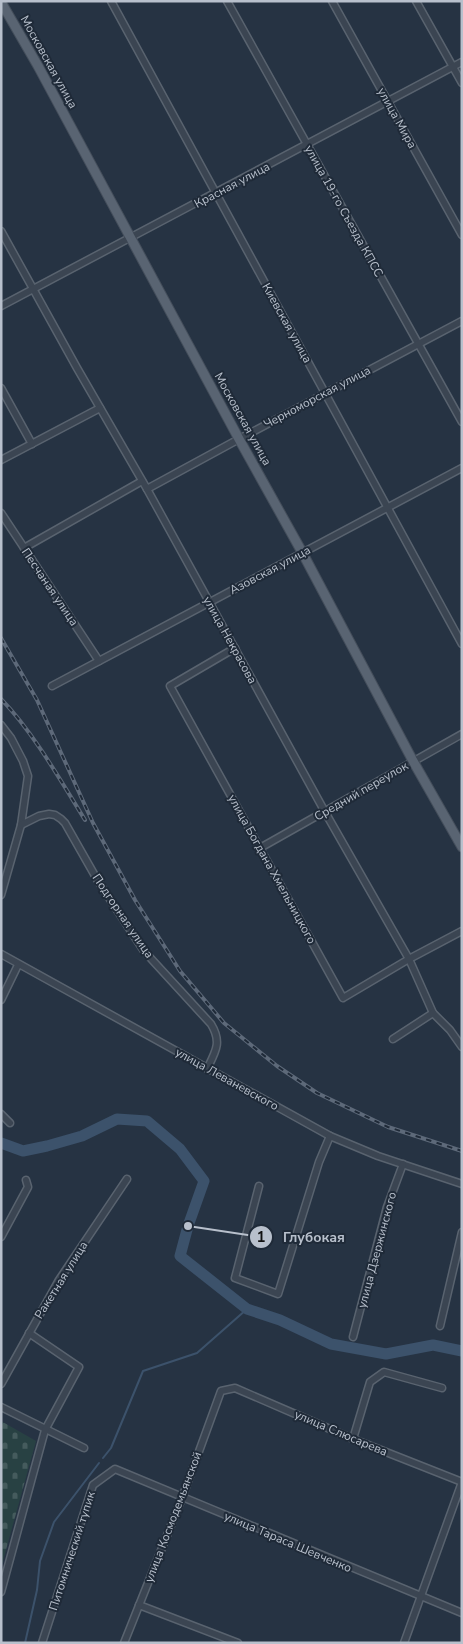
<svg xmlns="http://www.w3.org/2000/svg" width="463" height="1644" viewBox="0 0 463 1644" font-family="'Nunito Sans',sans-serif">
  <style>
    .cemetery { fill: url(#cemetery-stones) }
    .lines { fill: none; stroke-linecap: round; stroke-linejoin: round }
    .stream { stroke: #3c526b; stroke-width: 2 }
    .river { stroke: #3c526b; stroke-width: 11 }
    .minor-casing { stroke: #59636f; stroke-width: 9 }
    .major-casing { stroke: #444e5b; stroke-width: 11 }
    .minor { stroke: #3b4552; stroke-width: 6 }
    .major { stroke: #596472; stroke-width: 9 }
    .rail-casing { stroke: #5d6979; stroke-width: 4 }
    .rail { stroke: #1f2a38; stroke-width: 2; stroke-dasharray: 5.5; stroke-linecap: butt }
    .labels { text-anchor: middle; stroke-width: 4; stroke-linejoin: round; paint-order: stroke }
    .street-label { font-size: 12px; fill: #b8c0cc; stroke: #1f2a38 }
    .leader { fill: none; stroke: #b8c0cc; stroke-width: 2 }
    .callout-dot { fill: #b8c0cc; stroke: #1f2a38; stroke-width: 2 }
    .mark-label { font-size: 15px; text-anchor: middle; font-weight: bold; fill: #111 }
    .callout-label { font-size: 14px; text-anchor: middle; font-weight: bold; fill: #b8c0cc; stroke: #1f2a38; stroke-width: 4; stroke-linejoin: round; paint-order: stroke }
  </style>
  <defs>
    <pattern id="cemetery-stones" width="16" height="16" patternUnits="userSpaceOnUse" patternTransform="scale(1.25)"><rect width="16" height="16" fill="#284143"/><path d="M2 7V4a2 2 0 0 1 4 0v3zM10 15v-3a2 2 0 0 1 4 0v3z" fill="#455b5d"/></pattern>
  </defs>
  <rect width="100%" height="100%" fill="#263343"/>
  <polygon class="cemetery" points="1,1421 36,1441 1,1568"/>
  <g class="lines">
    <g class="stream">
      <polyline points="103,1458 111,1448 143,1371 197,1353 247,1309"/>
      <polyline points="25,1643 37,1590 40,1561 54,1522 99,1463"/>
    </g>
    <polyline class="river" points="1,1143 23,1151 47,1146 82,1136 117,1119 147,1121 180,1149 204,1181 188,1226 180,1256 247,1309 280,1320 331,1344 386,1354 433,1345 462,1351"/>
    <g class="minor-casing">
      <g id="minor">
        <polyline points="111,1 462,644"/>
        <polyline points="227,1 462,422"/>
        <polyline points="332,1 462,235"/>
        <polyline points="416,1 462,83"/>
        <polyline points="1,231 77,368 147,489 325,812 409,959 433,1013 450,1030 462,1047"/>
        <polyline points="1,306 462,62"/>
        <polyline points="1,388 32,444"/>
        <polyline points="1,460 100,408"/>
        <polyline points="147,489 239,439 462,321"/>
        <polyline points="1,513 99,661"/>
        <polyline points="24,548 142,481"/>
        <polyline points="235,648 170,686 343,998 409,959 462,931"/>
        <polyline points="52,686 462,468"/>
        <polyline points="1,725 11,738 23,761 28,776 21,825 1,895"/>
        <path d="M 21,825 L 39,816 L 49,814 L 55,815 L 61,819 L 65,823 L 98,881 L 144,951 L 211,1024 C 222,1042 216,1051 207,1069"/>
        <polyline points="260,848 462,734"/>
        <polyline points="1,954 330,1136 378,1156 462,1184"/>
        <polyline points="1,1000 18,965"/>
        <polyline points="393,1039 433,1013"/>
        <polyline points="1,1114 10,1123"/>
        <polyline points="259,1186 235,1278 278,1294 319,1162 330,1136"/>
        <polyline points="1,1237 28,1187 26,1180"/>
        <polyline points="440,1326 462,1232"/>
        <polyline points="353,1337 387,1207 403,1164"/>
        <polyline points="1,1384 59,1280 127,1179"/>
        <polyline points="1,1407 84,1448"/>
        <polyline points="353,1439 370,1382 384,1372 442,1388"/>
        <polyline points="1,1592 45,1430 79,1367 29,1333"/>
        <polyline points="139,1605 238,1643"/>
        <polyline points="42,1643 93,1485 115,1469 462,1613"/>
        <polyline points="124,1643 182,1498 221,1391 235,1388 353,1439 462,1482"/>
        <polyline points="404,1643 462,1482"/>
      </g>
    </g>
    <g class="major-casing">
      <polyline id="major" points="1,2 38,66 239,439 302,552 413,761 462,847"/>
    </g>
    <use href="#minor" class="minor"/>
    <use href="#major" class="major"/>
    <g class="rail-casing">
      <g id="rail">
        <polyline points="1,638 37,700 93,823 135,900 180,971 224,1023 277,1066 317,1093 388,1127 462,1151"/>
        <path d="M 1,699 C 33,732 61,781 85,820"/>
      </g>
    </g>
    <use href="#rail" class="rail"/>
  </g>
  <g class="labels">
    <g class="street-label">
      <text transform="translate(49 62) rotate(61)" y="4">Московская улица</text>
      <text transform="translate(397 118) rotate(61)" y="4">улица Мира</text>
      <text transform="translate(232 185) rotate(-28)" y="4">Красная улица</text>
      <text transform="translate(344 211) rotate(61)" y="4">улица 19-го Съезда КПСС</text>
      <text transform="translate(287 323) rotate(61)" y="4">Киевская улица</text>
      <text transform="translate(317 397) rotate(-28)" y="4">Черноморская улица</text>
      <text transform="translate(243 419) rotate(61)" y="4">Московская улица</text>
      <text transform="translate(270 570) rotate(-28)" y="4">Азовская улица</text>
      <text transform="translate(50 587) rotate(56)" y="4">Песчаная улица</text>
      <text transform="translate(230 640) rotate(61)" y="4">улица Некрасова</text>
      <text transform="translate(361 791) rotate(-30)" y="4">Средний переулок</text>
      <text transform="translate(272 869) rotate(61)" y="4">улица Богдана Хмельницкого</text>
      <text transform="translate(123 916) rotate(56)" y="4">Подгорная улица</text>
      <text transform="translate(227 1079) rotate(29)" y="4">улица Леваневского</text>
      <text transform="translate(377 1250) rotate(-75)" y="4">улица Дзержинского</text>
      <text transform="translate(61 1280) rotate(-58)" y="4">Ракетная улица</text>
      <text transform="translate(341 1433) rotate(23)" y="4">улица Слюсарева</text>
      <text transform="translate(173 1517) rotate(-69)" y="4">улица Космодемьянской</text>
      <text transform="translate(288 1542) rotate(23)" y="4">улица Тараса Шевченко</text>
      <text transform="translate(72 1551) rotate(-72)" y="4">Питомнический тупик</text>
    </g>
  </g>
  <path class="leader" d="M188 1226L261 1237"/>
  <g class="callout-dot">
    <circle cx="188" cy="1226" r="5"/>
    <circle cx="261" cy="1237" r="12"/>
  </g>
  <g class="mark-label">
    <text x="261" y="1242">1</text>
  </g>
  <g class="callout-label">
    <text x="314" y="1242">Глубокая</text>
  </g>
  <rect width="463" height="1644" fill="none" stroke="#b8c0cc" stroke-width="5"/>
</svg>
